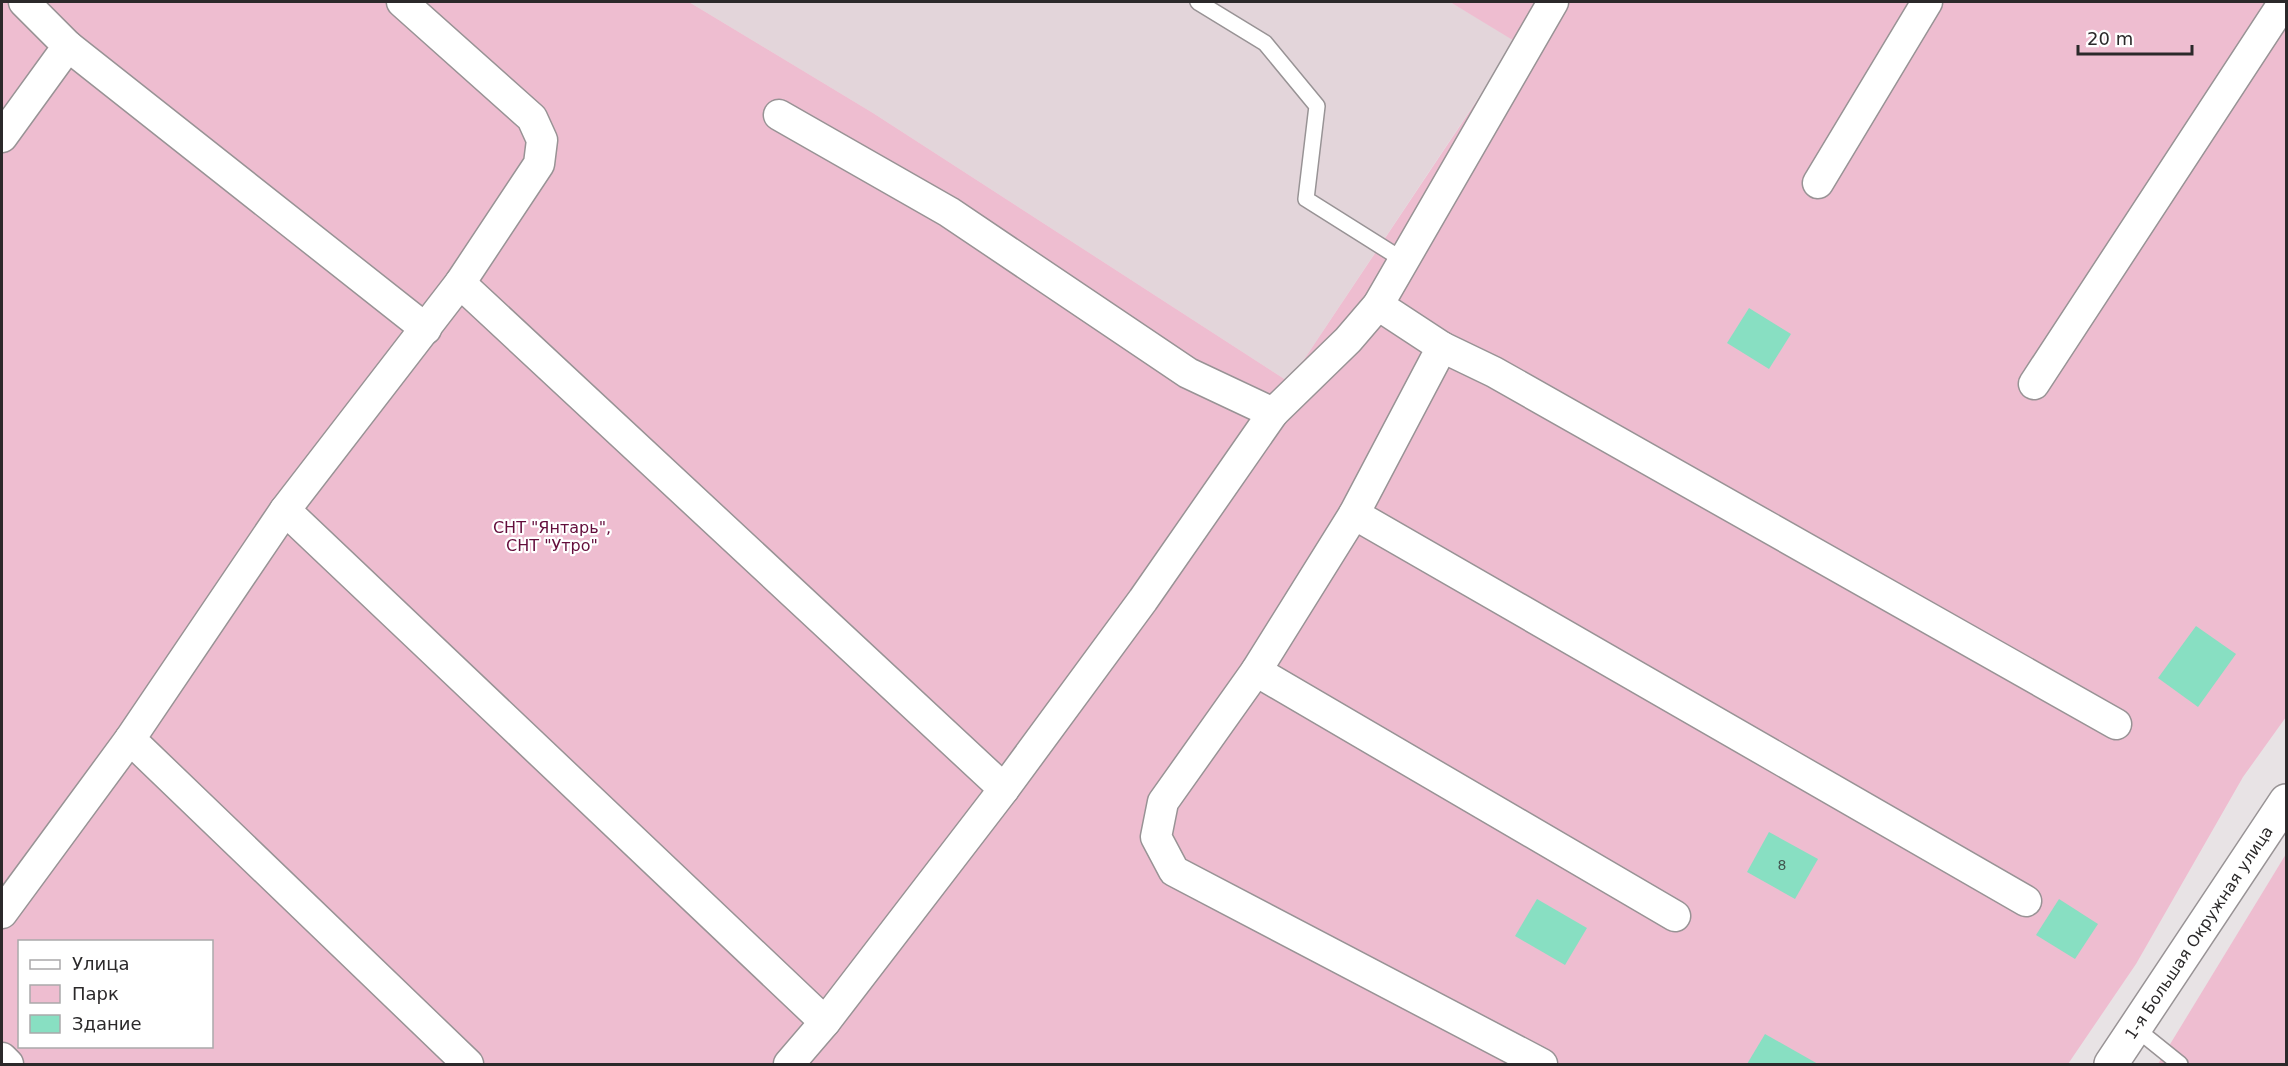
<svg xmlns="http://www.w3.org/2000/svg" width="2288" height="1066" viewBox="0 0 2288 1066" font-family="'DejaVu Sans',sans-serif">
  <style>
    .built { fill: #e3d5da }
    .green { fill: #eebdd0; fill-rule: evenodd }
    .building { fill: #88dfc2 }
    .lines { fill: none; stroke-linecap: round; stroke-linejoin: round }
    .lane-casing { stroke: #989395; stroke-width: 18 }
    .street-casing { stroke: #989395; stroke-width: 33 }
    .secondary-casing { stroke: #989395; stroke-width: 36 }
    .lane { stroke: #fff; stroke-width: 15 }
    .street { stroke: #fff; stroke-width: 30 }
    .secondary { stroke: #fff; stroke-width: 33 }
    .labels { text-anchor: middle; stroke-width: 4.5; stroke-linejoin: round; paint-order: stroke }
    .number-label { font-size: 14px; fill: #425650 }
    .park-label { font-size: 16px; fill: #640e3c; stroke: #fff }
    .street-label { font-size: 16px; fill: #2b292a; stroke: #fff }
  </style>
  <rect width="100%" height="100%" fill="#e8e3e5"/>
  <polygon class="built" points="689,2 1450,2 1516,41 1289,382 873,113"/>
  <g class="green">
    <path d="M 2,2 L 689,2 L 873,113 L 1289,382 L 1516,42 L 1450,2 L 2286,2 L 2286,717 L 2243,777 L 2136,964 L 2068,1064 L 2,1064 ZM 20,942 L 212,942 L 212,1046 L 20,1046 Z"/>
    <polygon points="2286,854 2286,1064 2158,1064"/>
  </g>
  <g class="building">
    <polygon points="1749,308 1791,334 1769,369 1727,343"/>
    <polygon points="2196,626 2236,654 2198,707 2158,678"/>
    <polygon points="1769,832 1818,859 1795,899 1747,872"/>
    <polygon points="1537,899 1587,928 1565,965 1515,936"/>
    <polygon points="2059,899 2098,924 2075,959 2036,935"/>
    <polygon points="1765,1034 1818,1064 1747,1064"/>
  </g>
  <g class="lines">
    <g class="lane-casing">
      <g id="lane">
        <polyline points="1198,2 1265,43 1317,106 1306,199 1403,260"/>
        <polyline points="2134,1027 2180,1064"/>
      </g>
    </g>
    <g class="street-casing">
      <g id="street">
        <polyline points="402,2 532,118 542,140 539,164 460,283 285,510 130,739 468,1064"/>
        <polyline points="68,46 426,329"/>
        <polyline points="779,115 949,212 1188,373 1273,413"/>
        <polyline points="2,137 68,46 24,2"/>
        <polyline points="1818,183 1927,2"/>
        <polyline points="460,283 1004,789"/>
        <polyline points="1378,305 1442,347 1354,514 1256,671 1163,802 1156,837 1174,871 1542,1064"/>
        <polyline points="1442,347 1494,372 2116,724"/>
        <polyline points="2034,384 2284,2"/>
        <polyline points="285,510 825,1022"/>
        <polyline points="1354,514 2026,901"/>
        <polyline points="1256,671 1675,916"/>
        <polyline points="2,913 130,739"/>
        <polyline points="2,1058 8,1064"/>
        <polyline points="789,1064 825,1022 1004,789 1143,600 1273,413 1348,340 1378,305 1553,2"/>
      </g>
    </g>
    <g class="secondary-casing">
      <g id="secondary">
        <path id="s1" d="M 2111,1064 L 2286,801"/>
      </g>
    </g>
    <use href="#lane" class="lane"/>
    <use href="#street" class="street"/>
    <use href="#secondary" class="secondary"/>
  </g>
  <g class="labels">
    <g class="number-label">
      <text x="1782" y="870">8</text>
    </g>
    <g class="park-label">
      <text x="552" y="533">СНТ "Янтарь",<tspan x="552" dy="18">СНТ "Утро"</tspan></text>
    </g>
    <g class="street-label">
      <text dy="6" stroke="none"><textPath href="#s1" startOffset="158">1-я Большая Окружная улица</textPath></text>
    </g>
  </g>
  <rect width="2288" height="1066" fill="none" stroke="#2b292a" stroke-width="6"/>
  <rect x="18" y="940" width="195" height="108" fill="#ffffff" stroke="#aaa9aa" stroke-width="1.5"/>
  <rect x="30" y="960" width="30" height="9" fill="#ffffff" stroke="#aaa9aa" stroke-width="1.5"/>
  <text x="72" y="970" font-size="18" fill="#2b292a">Улица</text>
  <rect x="30" y="985" width="30" height="18" fill="#eebdd0" stroke="#aaa9aa" stroke-width="1.5"/>
  <text x="72" y="1000" font-size="18" fill="#2b292a">Парк</text>
  <rect x="30" y="1015" width="30" height="18" fill="#88dfc2" stroke="#aaa9aa" stroke-width="1.5"/>
  <text x="72" y="1030" font-size="18" fill="#2b292a">Здание</text>
  <path d="M2078 45v9h114v-9" fill="none" stroke="#2b292a" stroke-width="3"/>
  <text x="2087" y="45" font-size="18" fill="#2b292a" stroke="#ffffff" stroke-width="4.5" paint-order="stroke">20 m</text>
</svg>
